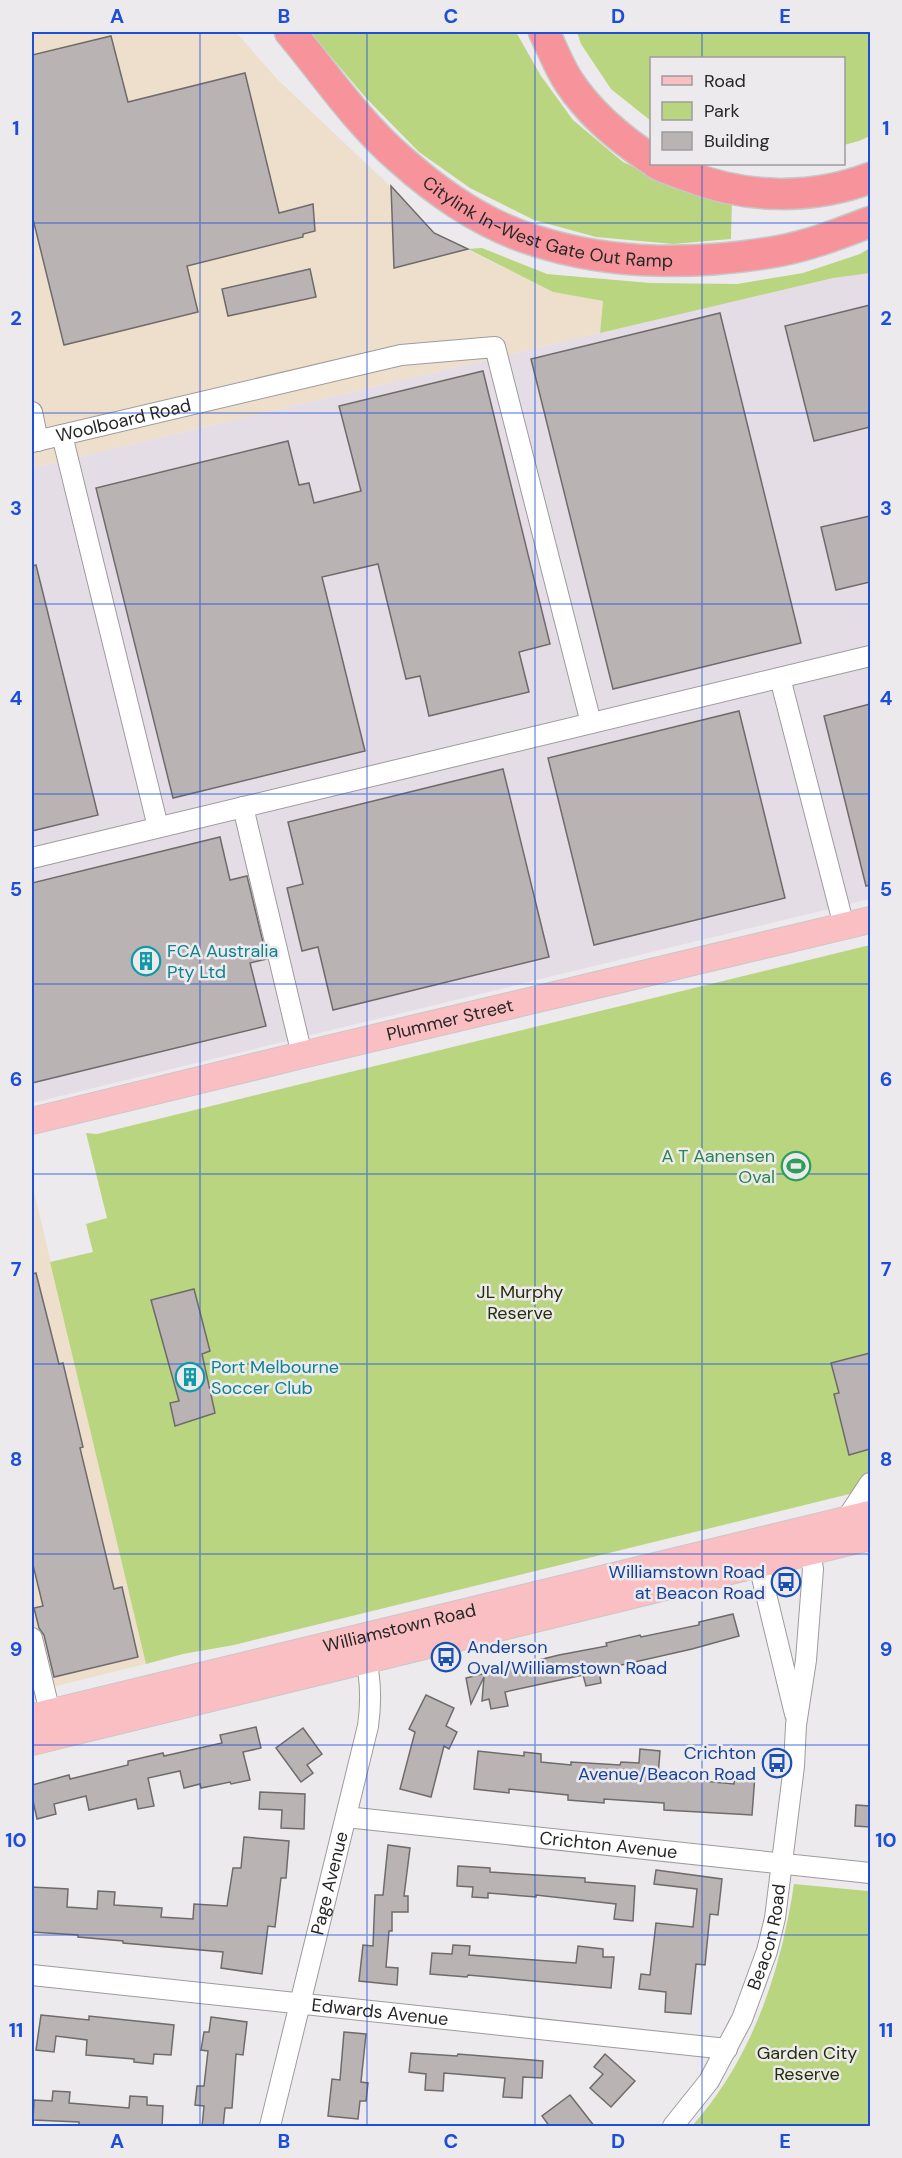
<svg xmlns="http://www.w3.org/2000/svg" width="902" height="2158" viewBox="0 0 902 2158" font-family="'DM Sans',sans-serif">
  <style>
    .commercial { fill: #eedfcc }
    .built { fill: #e5dde6 }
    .green { fill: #bad580 }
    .building { fill: #b9b4b3; stroke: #6f6b6a; stroke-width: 1.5 }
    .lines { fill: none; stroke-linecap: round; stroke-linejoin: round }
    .minor-casing { stroke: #9e9b9e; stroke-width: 22 }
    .major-casing { stroke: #c7c7c7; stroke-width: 28 }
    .highway-casing { stroke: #c7c7c7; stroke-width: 33 }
    .minor { stroke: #fff; stroke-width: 20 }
    .major { stroke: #fabfc3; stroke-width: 26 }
    .highway { stroke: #f7949b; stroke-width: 30 }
    .grid { fill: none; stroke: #1d4ed8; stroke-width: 1.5; stroke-opacity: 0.55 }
    .labels { text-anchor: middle; stroke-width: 5; stroke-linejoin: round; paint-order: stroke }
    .street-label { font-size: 18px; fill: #282728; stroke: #edeaee }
    .culture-label { font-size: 18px; fill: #0d838f; stroke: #edeaee; text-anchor: start }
    .leisure-label { font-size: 18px; fill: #27864d; stroke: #edeaee; text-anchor: end }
    .park-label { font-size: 18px; fill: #242f08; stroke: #edeaee }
    .transit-label { font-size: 18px; fill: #164399; stroke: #edeaee; text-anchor: end }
    .neatline { fill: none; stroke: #1d4ed8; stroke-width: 2 }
    .grid-label { font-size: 20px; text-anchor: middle; font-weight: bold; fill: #1d4ed8 }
  </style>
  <rect width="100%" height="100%" fill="#edeaee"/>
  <g class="commercial">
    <polygon points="32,32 236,32 277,79 390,186 434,233 553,292 603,301 600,333 32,468"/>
    <polygon points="32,1183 146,1664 32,1692"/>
  </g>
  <polygon class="built" points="870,265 870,899 32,1103 32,468 600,333"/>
  <g class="green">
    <polygon points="310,32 516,32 541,76 573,120 623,162 677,187 732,200 731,239 673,244 596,237 534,220 470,188 419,152 366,98"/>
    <polygon points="577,32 870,32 870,136 859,141 844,145 844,58 652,58 651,121 611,89 581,44"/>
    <polygon points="482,248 547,274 650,283 737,284 803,273 860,254 870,248 870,273 833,278 600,333 603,301 553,292 468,249"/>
    <polygon points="870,945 870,1489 234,1645 183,1654 146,1664 50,1262 93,1252 86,1224 107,1218 86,1133 97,1134"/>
    <path d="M 794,1884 L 868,1891 L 870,1894 L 870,2126 L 692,2126 C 752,2059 781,1971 794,1884 Z"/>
  </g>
  <g class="building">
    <polygon points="111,36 128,102 245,73 279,213 313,204 315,231 303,234 303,237 187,266 198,312 64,345 32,215 32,55"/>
    <polygon points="391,186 434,233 468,249 394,268"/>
    <polygon points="310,269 316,297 228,316 222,289"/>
    <polygon points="870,305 870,427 814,441 785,326"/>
    <polygon points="720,313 801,643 613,689 531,359"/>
    <polygon points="483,371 550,644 519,652 529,692 429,716 420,676 406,679 378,564 322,577 365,751 173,798 96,488 288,441 299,485 309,483 314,503 361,491 339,406"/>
    <polygon points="870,516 870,582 836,590 821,527"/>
    <polygon points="36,565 98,815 32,831 32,566"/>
    <polygon points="870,704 870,885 866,886 824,716"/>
    <polygon points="739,711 785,898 594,945 548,758"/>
    <polygon points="503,769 549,957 333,1010 318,947 302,951 287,888 303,884 288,822"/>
    <polygon points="220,837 230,880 247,876 267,959 250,963 266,1026 32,1083 32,883"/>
    <polygon points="36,1273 59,1364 63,1363 83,1447 80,1448 114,1589 122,1587 138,1657 54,1677 44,1635 39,1628 34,1608 43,1606 32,1561 32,1274"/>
    <polygon points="194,1289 210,1351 202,1354 215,1413 175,1426 170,1403 179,1401 151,1300"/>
    <polygon points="870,1353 870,1449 849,1455 834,1394 839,1393 831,1363"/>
    <polygon points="733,1614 739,1636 692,1649 599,1670 601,1683 586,1686 583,1675 505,1692 508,1706 491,1709 489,1699 482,1701 484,1677 471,1704 466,1678 559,1655 607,1646 606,1643 640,1635 641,1637 699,1625 699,1622"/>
    <polygon points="426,1695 454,1708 446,1726 457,1732 449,1749 444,1746 431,1797 400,1789 415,1732 409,1729"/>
    <polygon points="256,1727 261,1748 243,1752 250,1780 231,1784 230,1782 201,1788 200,1784 184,1788 180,1771 148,1778 154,1806 138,1809 136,1799 89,1810 86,1796 54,1804 56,1814 37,1819 32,1796 32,1785 69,1775 70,1779 128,1765 128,1761 163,1753 164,1756 222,1743 220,1735"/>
    <polygon points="303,1728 322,1754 307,1765 313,1773 301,1782 276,1748"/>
    <polygon points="640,1749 660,1751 658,1777 734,1784 735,1773 755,1775 752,1815 664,1810 664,1803 604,1799 604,1803 568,1800 568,1795 509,1789 509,1793 474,1789 478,1751 524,1756 524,1752 541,1754 541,1762 571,1765 571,1762 620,1765 621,1762 639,1763"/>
    <polygon points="260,1792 305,1794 304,1829 281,1828 282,1810 259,1809"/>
    <polygon points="856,1805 870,1806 870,1827 855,1826"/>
    <polygon points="244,1837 289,1841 286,1878 281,1878 275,1927 268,1926 262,1974 221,1968 223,1952 123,1943 123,1941 78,1937 78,1935 32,1932 32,1887 68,1889 67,1907 97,1909 98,1891 115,1892 114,1905 162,1908 161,1917 193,1919 194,1904 227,1906 233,1868 241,1868"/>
    <polygon points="388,1845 410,1848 404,1896 408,1896 408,1912 392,1912 392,1931 389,1931 386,1967 398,1968 397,1985 359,1981 363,1945 373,1946 375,1895 383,1895"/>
    <polygon points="458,1866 490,1868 490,1872 585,1878 585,1882 635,1886 633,1921 614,1919 616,1904 536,1895 536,1897 488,1893 488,1898 472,1897 473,1887 457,1886"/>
    <polygon points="656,1870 722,1879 718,1915 710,1914 705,1965 696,1964 691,2014 665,2012 666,1992 639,1989 641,1974 650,1975 656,1923 693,1927 697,1889 654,1884"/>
    <polygon points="453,1945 470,1946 469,1955 576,1963 578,1946 603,1949 603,1957 614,1957 611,1988 468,1975 467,1977 430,1974 432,1953 452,1954"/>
    <polygon points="41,2015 89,2020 89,2016 174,2025 171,2055 154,2054 153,2064 134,2062 134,2059 86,2055 87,2040 56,2036 54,2052 36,2050"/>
    <polygon points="211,2017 247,2022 243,2055 236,2054 232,2108 225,2108 223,2127 202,2127 204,2106 195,2105 197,2086 204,2086 208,2051 201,2050 204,2032 209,2032"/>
    <polygon points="344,2032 366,2034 361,2082 368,2083 366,2101 360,2101 358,2119 328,2116 332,2079 340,2080"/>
    <polygon points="411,2053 457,2056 458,2054 543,2061 542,2078 523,2077 522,2098 503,2097 505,2078 444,2073 443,2091 425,2090 426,2074 409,2072"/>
    <polygon points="605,2054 635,2081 611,2107 590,2088 603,2074 594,2067"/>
    <polygon points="53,2091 70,2092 69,2103 129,2108 130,2096 147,2097 147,2105 163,2106 162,2127 79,2127 79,2122 33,2120 34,2100 52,2101"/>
    <polygon points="570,2095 581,2109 595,2127 550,2127 542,2116"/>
  </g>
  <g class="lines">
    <g class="minor-casing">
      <g id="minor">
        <polyline points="32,412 38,441"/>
        <polyline points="62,435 158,827"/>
        <path id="s1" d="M 32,442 L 401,355 L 495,347 L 591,723"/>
        <polyline points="780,678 844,926"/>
        <polyline points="243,807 302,1055"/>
        <polyline points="32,858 870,656"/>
        <polyline points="845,1521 870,1483"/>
        <polyline points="759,1565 795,1714"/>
        <polyline points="32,1638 53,1725"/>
        <path id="s2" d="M 346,1817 L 870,1873"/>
        <path id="s3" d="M 32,1975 L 727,2049"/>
        <path id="s4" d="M 270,2126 L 368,1726 C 372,1698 371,1674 363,1647"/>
        <path id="s5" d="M 673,2126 L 709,2081 L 742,2019 L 767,1951 L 775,1918 L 794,1766 L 796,1725 L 806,1660 L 813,1569 L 810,1552"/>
      </g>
    </g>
    <g class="major-casing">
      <g id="major">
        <path id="s6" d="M 32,1121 L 302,1055 L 870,920"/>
        <path id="s7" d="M 32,1717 L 870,1514"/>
        <polyline points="32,1742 870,1537"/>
      </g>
    </g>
    <g class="highway-casing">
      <g id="highway">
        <path id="s8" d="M 290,32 C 326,75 357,122 400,159 C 438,193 486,226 536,241 C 613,266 700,265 779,251 C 811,245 841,233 870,222"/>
        <path d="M 544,32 C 552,48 559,67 569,82 C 590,114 620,139 652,160"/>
        <path d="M 657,164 C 666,169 678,172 688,176 C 746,199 812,200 870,178"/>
      </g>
    </g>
    <use href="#minor" class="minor"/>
    <use href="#major" class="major"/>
    <use href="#highway" class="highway"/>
  </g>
  <path class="grid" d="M 200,32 L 200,2126M 367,32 L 367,2126M 535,32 L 535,2126M 702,32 L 702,58M 702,164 L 702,2126M 32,223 L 870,223M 32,413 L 870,413M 32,604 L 870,604M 32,794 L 870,794M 32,984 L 870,984M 32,1174 L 870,1174M 32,1364 L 870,1364M 32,1554 L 870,1554M 32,1745 L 870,1745M 32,1935 L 870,1935"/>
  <defs>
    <g id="building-ring" transform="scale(1.5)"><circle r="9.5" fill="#edeaee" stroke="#0f9aa8" stroke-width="1.5"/><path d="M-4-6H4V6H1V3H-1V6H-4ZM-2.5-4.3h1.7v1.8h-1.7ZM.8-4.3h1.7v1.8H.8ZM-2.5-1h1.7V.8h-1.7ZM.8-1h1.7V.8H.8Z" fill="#0f9aa8"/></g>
    <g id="stadium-ring" transform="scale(1.5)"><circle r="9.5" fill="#edeaee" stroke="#2e9e5b" stroke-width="1.5"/><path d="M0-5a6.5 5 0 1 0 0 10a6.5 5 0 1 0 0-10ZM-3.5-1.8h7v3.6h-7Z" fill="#2e9e5b"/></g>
    <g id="bus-ring" transform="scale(1.5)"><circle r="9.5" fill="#edeaee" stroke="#1a4fb4" stroke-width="1.5"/><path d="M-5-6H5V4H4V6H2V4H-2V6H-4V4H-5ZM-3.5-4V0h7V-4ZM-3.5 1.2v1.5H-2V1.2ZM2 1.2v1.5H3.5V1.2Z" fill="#1a4fb4"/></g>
  </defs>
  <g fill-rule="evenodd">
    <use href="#building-ring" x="146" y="961"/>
    <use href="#stadium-ring" x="796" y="1166"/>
    <use href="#building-ring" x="190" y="1377"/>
    <use href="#bus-ring" x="786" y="1582"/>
    <use href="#bus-ring" x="446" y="1657"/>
    <use href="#bus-ring" x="777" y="1763"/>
  </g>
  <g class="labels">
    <g class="street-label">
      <text dy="6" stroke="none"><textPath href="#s8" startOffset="334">Citylink In-West Gate Out Ramp</textPath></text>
      <text dy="6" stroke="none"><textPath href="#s1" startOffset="94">Woolboard Road</textPath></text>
      <text dy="6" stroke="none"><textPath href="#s6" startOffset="430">Plummer Street</textPath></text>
      <text dy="6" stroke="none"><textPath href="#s7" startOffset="378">Williamstown Road</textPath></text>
      <text dy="6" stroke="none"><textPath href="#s2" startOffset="264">Crichton Avenue</textPath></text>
      <text dy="6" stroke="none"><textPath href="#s4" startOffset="250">Page Avenue</textPath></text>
      <text dy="6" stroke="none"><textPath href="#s5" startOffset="214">Beacon Road</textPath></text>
      <text dy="6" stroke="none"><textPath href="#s3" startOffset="350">Edwards Avenue</textPath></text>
    </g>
    <g class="culture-label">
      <text x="167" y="957">FCA Australia<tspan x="167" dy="21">Pty Ltd</tspan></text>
      <text x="211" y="1373">Port Melbourne<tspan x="211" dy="21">Soccer Club</tspan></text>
    </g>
    <g class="leisure-label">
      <text x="775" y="1162">A T Aanensen<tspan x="775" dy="21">Oval</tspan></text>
    </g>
    <g class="park-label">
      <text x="520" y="1298">JL Murphy<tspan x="520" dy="21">Reserve</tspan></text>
      <text x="807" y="2059">Garden City<tspan x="807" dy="21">Reserve</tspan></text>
    </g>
    <g class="transit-label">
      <text x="765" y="1578">Williamstown Road<tspan x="765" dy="21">at Beacon Road</tspan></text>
      <text x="467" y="1653" text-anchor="start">Anderson<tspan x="467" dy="21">Oval/Williamstown Road</tspan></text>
      <text x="756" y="1759">Crichton<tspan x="756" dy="21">Avenue/Beacon Road</tspan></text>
    </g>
  </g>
  <rect width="902" height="2158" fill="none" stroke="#edeaee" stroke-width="66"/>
  <rect x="650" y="57" width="195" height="108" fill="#edeaee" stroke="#9e9c9f" stroke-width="1.5"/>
  <rect x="662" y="76" width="30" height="9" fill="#fabfc3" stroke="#9e9c9f" stroke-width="1.5"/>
  <text x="704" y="87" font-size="18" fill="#282728">Road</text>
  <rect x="662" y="102" width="30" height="18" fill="#bad580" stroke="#9e9c9f" stroke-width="1.5"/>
  <text x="704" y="117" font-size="18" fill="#282728">Park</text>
  <rect x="662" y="132" width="30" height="18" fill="#b9b4b3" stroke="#9e9c9f" stroke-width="1.5"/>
  <text x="704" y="147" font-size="18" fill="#282728">Building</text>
  <rect x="33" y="33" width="836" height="2092" class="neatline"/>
  <g class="grid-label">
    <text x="117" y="23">A</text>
    <text x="284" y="23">B</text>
    <text x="451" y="23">C</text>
    <text x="618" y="23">D</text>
    <text x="785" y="23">E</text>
    <text x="16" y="135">1</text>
    <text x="886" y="135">1</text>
    <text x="16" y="325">2</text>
    <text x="886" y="325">2</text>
    <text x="16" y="515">3</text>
    <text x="886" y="515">3</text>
    <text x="16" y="705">4</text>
    <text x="886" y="705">4</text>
    <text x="16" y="896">5</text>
    <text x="886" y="896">5</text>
    <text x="16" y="1086">6</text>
    <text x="886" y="1086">6</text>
    <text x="16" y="1276">7</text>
    <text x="886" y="1276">7</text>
    <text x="16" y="1466">8</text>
    <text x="886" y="1466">8</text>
    <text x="16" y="1656">9</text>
    <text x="886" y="1656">9</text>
    <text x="16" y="1847">10</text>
    <text x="886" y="1847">10</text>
    <text x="16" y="2037">11</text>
    <text x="886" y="2037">11</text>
    <text x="117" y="2148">A</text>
    <text x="284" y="2148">B</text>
    <text x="451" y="2148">C</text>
    <text x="618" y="2148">D</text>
    <text x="785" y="2148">E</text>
  </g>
</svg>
